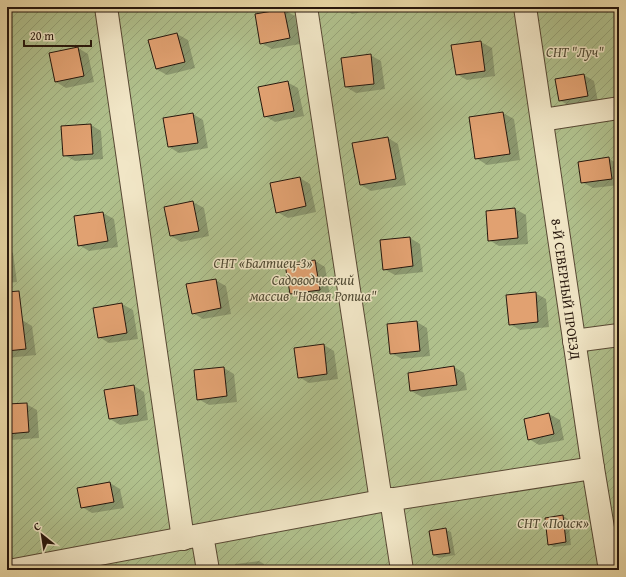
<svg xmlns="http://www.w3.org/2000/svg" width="626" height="577" viewBox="0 0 626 577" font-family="'Gentium Book Plus',serif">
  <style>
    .garden { fill: url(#garden-furrows); stroke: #6c6c4c }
    .shadow { fill: #0003 }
    .building { fill: #e1a171; stroke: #27170d }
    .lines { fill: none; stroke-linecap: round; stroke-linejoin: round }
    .minor-casing { stroke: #584834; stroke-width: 24 }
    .minor { stroke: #f1e6c6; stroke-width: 22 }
    .labels { text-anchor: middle; stroke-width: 3; stroke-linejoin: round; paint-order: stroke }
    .park-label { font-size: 14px; font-style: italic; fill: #504a33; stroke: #f1e6c6 }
    .street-label { font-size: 14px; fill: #27170d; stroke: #f1e6c6 }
  </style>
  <defs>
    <pattern id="garden-furrows" width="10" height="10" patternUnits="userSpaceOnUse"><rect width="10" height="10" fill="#b0c08c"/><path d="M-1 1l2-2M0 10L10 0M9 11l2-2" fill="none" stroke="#97a478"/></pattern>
  </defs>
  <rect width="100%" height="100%" fill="#ead9a7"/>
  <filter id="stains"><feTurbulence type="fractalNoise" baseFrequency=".005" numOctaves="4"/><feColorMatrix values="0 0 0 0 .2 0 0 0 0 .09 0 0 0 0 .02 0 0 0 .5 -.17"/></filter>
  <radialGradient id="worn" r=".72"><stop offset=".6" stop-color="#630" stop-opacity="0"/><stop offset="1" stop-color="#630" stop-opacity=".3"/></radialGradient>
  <rect class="garden" x="7" y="7" width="612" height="563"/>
  <g class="shadow">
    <polygon points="48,7 73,7 53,10"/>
    <polygon points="342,7 380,7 381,8 352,14"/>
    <polygon points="284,10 295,16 300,44 272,49 261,43 256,15"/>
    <polygon points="177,34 188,40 195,68 167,75 156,69 149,41"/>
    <polygon points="481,42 492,48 495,76 467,80 456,74"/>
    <polygon points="78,48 88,54 94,82 66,88 56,82"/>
    <polygon points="370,55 381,61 385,89 356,93 346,87"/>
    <polygon points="584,75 594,81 598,102 570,106 559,100"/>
    <polygon points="287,82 298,88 304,116 275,122 265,116"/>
    <polygon points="503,113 514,119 520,160 487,165 476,158 470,118"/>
    <polygon points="193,114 203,120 208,148 179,153 169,147"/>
    <polygon points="91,125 101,131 103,159 75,161 64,155"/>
    <polygon points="388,138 398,144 406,185 371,191 361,185"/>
    <polygon points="609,159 619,164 619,185 593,188 582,182"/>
    <polygon points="300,178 310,184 316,212 288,218 277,212"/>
    <polygon points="193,202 204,208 209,236 181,242 171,236 165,208"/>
    <polygon points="515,209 526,215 528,244 499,246 489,240"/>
    <polygon points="103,213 114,219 118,247 89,251 79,245"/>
    <polygon points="410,238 420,244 423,272 395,275 384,269"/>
    <polygon points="7,250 13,253 17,282 7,283"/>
    <polygon points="315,261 325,267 330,296 301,300 291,294"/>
    <polygon points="215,280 226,286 231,314 203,319 193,313"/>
    <polygon points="535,293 546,299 549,327 520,330 510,324"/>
    <polygon points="122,304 133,310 138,339 109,343 99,337 94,309"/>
    <polygon points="22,320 32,326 36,355 7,358 7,322"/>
    <polygon points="417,322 427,328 430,356 402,359 391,353"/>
    <polygon points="324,345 334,351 338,379 309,383 299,377"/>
    <polygon points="454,367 464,373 467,390 422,397 411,391"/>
    <polygon points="224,368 234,374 237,402 209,405 198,399"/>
    <polygon points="134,386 144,392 148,420 120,425 110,419"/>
    <polygon points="26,404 37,410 39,438 10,440 7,438 7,405"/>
    <polygon points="549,414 560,420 564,440 539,445 529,439"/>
    <polygon points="110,483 120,489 124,508 92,513 82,507"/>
    <polygon points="563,516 568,519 571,545 554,547 549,544"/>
    <polygon points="446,530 451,532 455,555 439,558 433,555"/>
    <polygon points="259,561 264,564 265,570 235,570 235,564"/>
    <polygon points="179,567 184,570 163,570"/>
  </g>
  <g class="building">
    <polygon points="284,9 290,38 260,44 255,14"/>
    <polygon points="177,33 185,62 156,69 148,40"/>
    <polygon points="481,41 485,71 456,75 451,45"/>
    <polygon points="78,47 84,76 55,82 49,53"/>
    <polygon points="371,54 374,84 345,87 341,58"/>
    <polygon points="584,74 588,96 559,101 555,79"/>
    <polygon points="288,81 294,111 264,117 258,87"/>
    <polygon points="503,112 510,154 475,159 469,117"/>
    <polygon points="193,113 198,143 168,147 163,118"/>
    <polygon points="91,124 93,154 63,156 61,126"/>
    <polygon points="388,137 396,179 360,185 352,143"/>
    <polygon points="609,157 612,179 581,183 578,162"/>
    <polygon points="300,177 306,206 276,213 270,183"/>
    <polygon points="193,201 199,231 170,236 164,207"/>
    <polygon points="515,208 518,238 488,241 486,211"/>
    <polygon points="103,212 108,241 78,246 74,216"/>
    <polygon points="410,237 413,266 383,270 380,240"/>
    <polygon points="315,260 320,290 290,294 285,264"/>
    <polygon points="216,279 221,308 192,314 186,284"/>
    <polygon points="19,291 26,349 7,351 7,292"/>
    <polygon points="536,292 538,322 509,325 506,295"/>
    <polygon points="122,303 127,333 98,338 93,308"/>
    <polygon points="417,321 420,351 390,354 387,324"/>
    <polygon points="324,344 327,374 298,378 294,348"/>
    <polygon points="454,366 457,385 410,391 408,373"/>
    <polygon points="224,367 227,396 197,400 194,370"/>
    <polygon points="134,385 138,415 109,419 104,390"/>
    <polygon points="27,403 29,432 7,434 7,404"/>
    <polygon points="549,413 554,434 528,440 524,419"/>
    <polygon points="110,482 114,502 81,508 77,488"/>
    <polygon points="563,515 566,542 548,545 545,518"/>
    <polygon points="446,528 450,553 433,555 429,531"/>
  </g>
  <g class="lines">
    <g class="minor-casing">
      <g id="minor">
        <polyline points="106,7 183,539"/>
        <polyline points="306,7 381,501"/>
        <polyline points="525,7 593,468 610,570"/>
        <polyline points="542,120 619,108"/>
        <polyline points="574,341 619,335"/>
        <polyline points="391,499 402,570"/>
        <polyline points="202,535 208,570"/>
        <polyline points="14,570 381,501 593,468"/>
      </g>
    </g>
    <use href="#minor" class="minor"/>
  </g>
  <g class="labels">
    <g class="park-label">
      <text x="575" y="57">СНТ "Луч"</text>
      <text x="263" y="268">СНТ «Балтиец-3»</text>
      <text x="313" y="285">Садоводческий<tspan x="313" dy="16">массив "Новая Ропша"</tspan></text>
      <text x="553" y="528">СНТ «Поиск»</text>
    </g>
    <g class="street-label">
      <text transform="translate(566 289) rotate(82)" y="5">8-Й СЕВЕРНЫЙ ПРОЕЗД</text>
    </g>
  </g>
  <rect width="626" height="577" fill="none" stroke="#ead9a7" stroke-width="24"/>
  <rect x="8" y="8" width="610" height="561" fill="none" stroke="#27170d" stroke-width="2"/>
  <rect x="12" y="12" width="602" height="553" fill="none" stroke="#27170d"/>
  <g transform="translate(42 535) rotate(330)" stroke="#f1e6c6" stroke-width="3" paint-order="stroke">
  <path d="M0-3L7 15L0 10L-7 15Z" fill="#27170d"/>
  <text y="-6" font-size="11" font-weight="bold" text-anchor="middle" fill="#27170d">С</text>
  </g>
  <path d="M24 40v6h67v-6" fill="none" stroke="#27170d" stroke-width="2"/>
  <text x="30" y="40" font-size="12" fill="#27170d" stroke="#f1e6c6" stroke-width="3" paint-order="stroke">20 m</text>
  <rect width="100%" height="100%" filter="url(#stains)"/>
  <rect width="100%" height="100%" fill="url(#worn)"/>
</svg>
